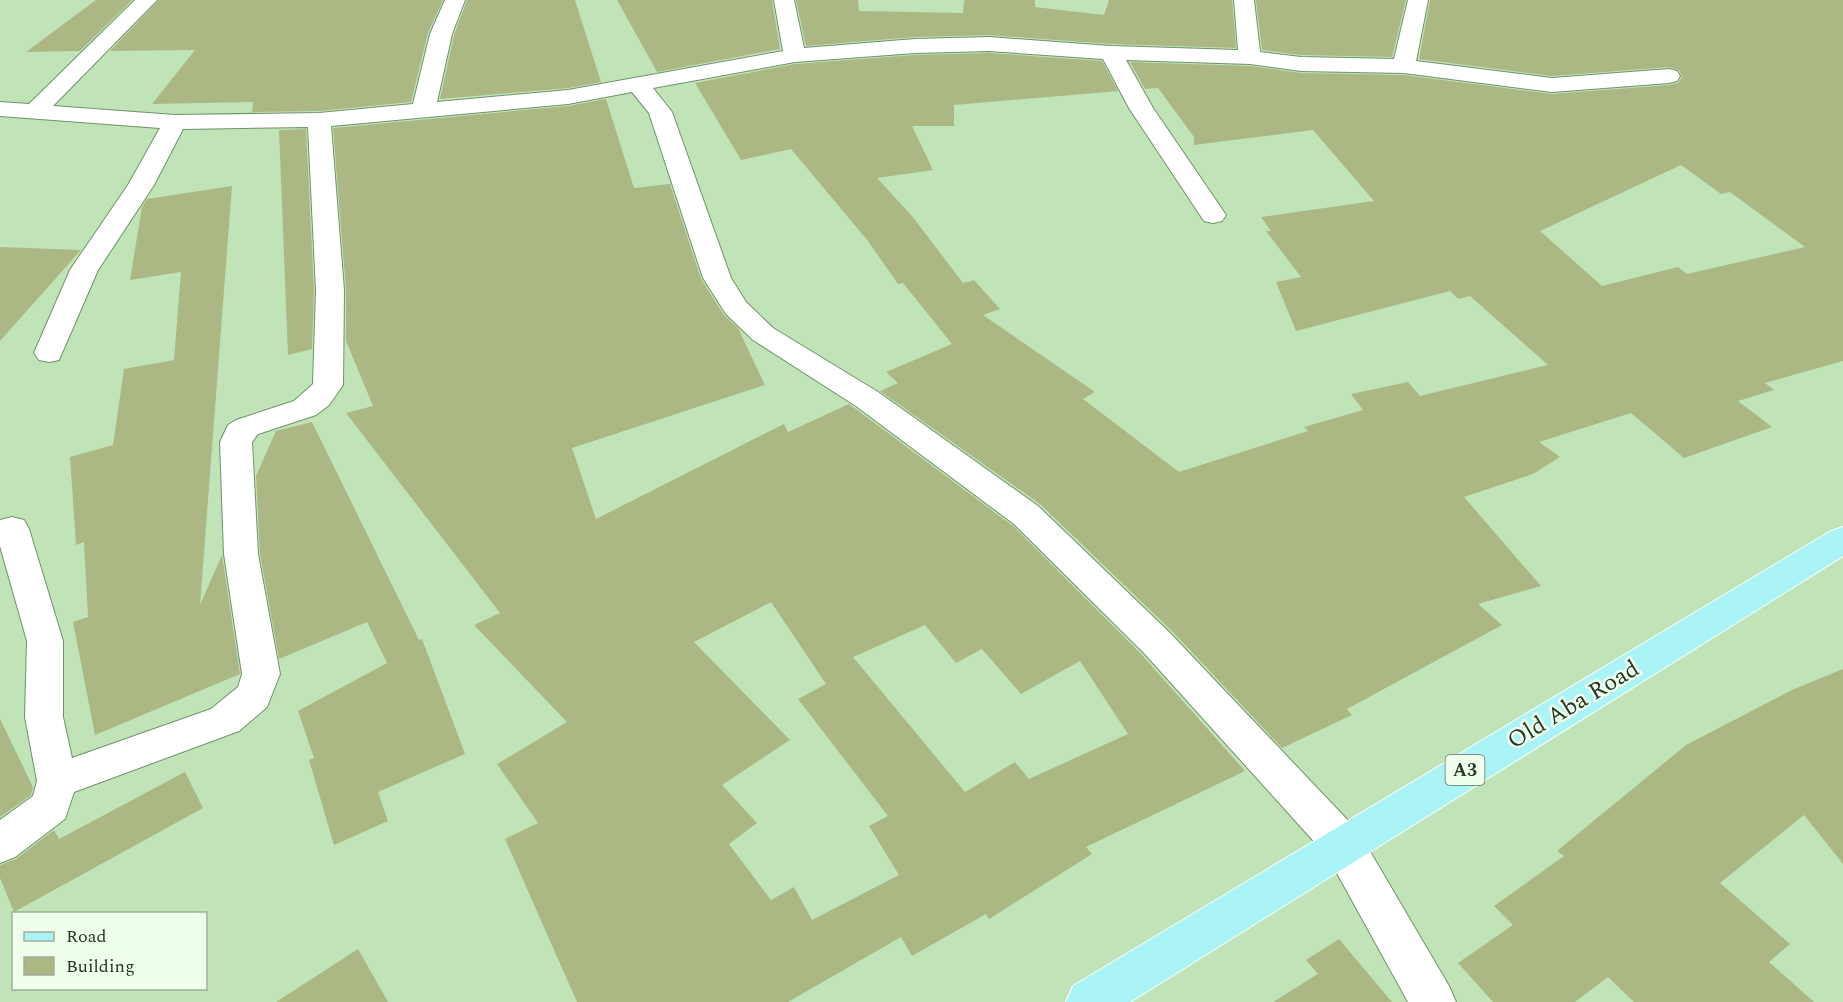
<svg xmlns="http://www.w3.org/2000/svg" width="1843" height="1002" viewBox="0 0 1843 1002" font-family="Spectral,serif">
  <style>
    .building { fill: #abb884; fill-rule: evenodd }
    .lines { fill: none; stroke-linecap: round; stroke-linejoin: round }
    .minor-casing { stroke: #709268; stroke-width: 2 }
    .primary-casing { stroke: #fff; stroke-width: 2 }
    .minor { fill: #fff; fill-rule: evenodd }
    .primary { fill: #aaf3f7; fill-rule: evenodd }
    .labels { text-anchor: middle; stroke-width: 5; stroke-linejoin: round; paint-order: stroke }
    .shield { fill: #f0feec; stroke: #657361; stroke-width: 1.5 }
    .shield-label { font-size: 18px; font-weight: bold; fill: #293725 }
    .near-street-label { font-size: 24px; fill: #293725; stroke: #f0feec }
  </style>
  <rect width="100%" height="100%" fill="#c0e4b7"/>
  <g class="building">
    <polygon points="96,0 132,0 80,51 26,52"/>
    <polygon points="159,0 443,0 428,33 411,102 319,111 252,112 253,102 152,104 195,50 110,51"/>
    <polygon points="467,0 575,0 601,82 568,88 440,99 454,35"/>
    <polygon points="617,0 772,0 780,49 657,72"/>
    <polygon points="796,0 858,0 859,11 963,13 964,0 1035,0 1035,7 1104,15 1109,0 1232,0 1236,48 1111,44 989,35 915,37 806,46"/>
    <polygon points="1256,0 1406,0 1392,57 1301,55 1262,50"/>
    <path d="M 1430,0 L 1843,0 L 1843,361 L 1765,383 L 1774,390 L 1738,401 L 1772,427 L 1684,458 L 1631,413 L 1539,442 L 1560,457 L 1533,474 L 1464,497 L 1541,586 L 1478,604 L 1502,625 L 1347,709 L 1352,715 L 1282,748 L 1172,631 L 1040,504 L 880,391 L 898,383 L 886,372 L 952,344 L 903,283 L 898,284 L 868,241 L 791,149 L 741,160 L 695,83 L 795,64 L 915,55 L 989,53 L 1102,61 L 1118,91 L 954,105 L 954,126 L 912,126 L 933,170 L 877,178 L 912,216 L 963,283 L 974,280 L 1000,309 L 983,315 L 1095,392 L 1083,399 L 1179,472 L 1308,431 L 1304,427 L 1363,410 L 1351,394 L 1408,382 L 1420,396 L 1548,365 L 1470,296 L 1458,299 L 1450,291 L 1296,331 L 1276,282 L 1301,277 L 1266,231 L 1271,231 L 1261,217 L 1374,201 L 1313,130 L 1194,145 L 1194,137 L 1158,88 L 1145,89 L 1130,62 L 1250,66 L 1301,73 L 1404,75 L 1552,94 L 1669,85 L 1678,83 L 1682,77 L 1679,70 L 1669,67 L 1552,76 L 1419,59 ZM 1681,165 L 1721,194 L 1730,192 L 1805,247 L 1687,274 L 1678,267 L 1602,286 L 1540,231 Z"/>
    <path d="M 606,99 L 634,188 L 670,184 L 701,279 L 724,315 L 738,328 L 765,385 L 572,448 L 596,519 L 784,424 L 788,432 L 849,404 L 1013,526 L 1142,655 L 1245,771 L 1086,847 L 1092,854 L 989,919 L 986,914 L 912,956 L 901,937 L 788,1002 L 577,1002 L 505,839 L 538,823 L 497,764 L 567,722 L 474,625 L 500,613 L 346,413 L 373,406 L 346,341 L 346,290 L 333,128 L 568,106 ZM 771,602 L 826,684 L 798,699 L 888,816 L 869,826 L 899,875 L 812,920 L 794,887 L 771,900 L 729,844 L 757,823 L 722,785 L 790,740 L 694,642 ZM 925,625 L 956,663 L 982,649 L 1021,694 L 1080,661 L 1128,734 L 1029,779 L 1015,762 L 965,792 L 853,657 Z"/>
    <polygon points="306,129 314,290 312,349 288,355 279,130"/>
    <polygon points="232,186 200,605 222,555 240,674 95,735 73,622 88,617 84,542 76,545 70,457 113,445 124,369 174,360 181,272 130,280 142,207 147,199"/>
    <polygon points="0,247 81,250 0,341"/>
    <polygon points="312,422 419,640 422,639 465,754 378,792 388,821 334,845 309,760 314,758 298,711 387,663 367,622 279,659 260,554 256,476 276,431"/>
    <polygon points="1843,669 1843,864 1804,815 1720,883 1790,944 1769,962 1814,1002 1634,1002 1608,977 1575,1002 1493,1002 1458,963 1513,925 1494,906 1564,856 1557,851 1686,745 1792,690"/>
    <polygon points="0,719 33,787 31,795 0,817"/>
    <polygon points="185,772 203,808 14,912 0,878 0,865 16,859 54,830 59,839"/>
    <polygon points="1339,939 1392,1002 1273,1002 1318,974 1306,960"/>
    <polygon points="358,949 388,1002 276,1002"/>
  </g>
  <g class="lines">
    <g class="minor-casing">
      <polygon id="minor" points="135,0 157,0 53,106 175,115 319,113 413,104 430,34 445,0 465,0 452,34 437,102 568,90 783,51 774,0 794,0 804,48 915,39 989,37 1111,46 1238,50 1234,0 1254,0 1260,52 1301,57 1394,59 1408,0 1428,0 1416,61 1552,78 1669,69 1677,71 1680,76 1677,81 1669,83 1552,92 1404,73 1301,71 1250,64 1126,60 1153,108 1226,215 1222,221 1213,223 1204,221 1200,215 1129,108 1103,59 989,51 915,53 795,62 653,88 672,112 731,278 746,302 773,328 878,392 1038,506 1170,633 1358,831 1449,986 1456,1002 1408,1002 1328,857 1144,653 1014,524 856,406 753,340 726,314 703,278 649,113 632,92 568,104 331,126 344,290 343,385 329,405 316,415 258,434 252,442 258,554 280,674 267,707 239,731 74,792 65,819 15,857 0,863 0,820 33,796 37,781 25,717 27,641 0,546 0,520 12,517 24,520 29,529 63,641 63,717 72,758 211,709 238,687 242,674 224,554 220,442 228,425 236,420 294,401 313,384 316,290 308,127 183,129 154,185 98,270 59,360 49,362 39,360 34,353 70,270 128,185 160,128 0,116 0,102 29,104"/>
    </g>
    <g class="primary-casing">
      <polygon id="primary" points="1843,527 1843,556 1130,1002 1066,1002 1073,986 1831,531"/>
    </g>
    <use href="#minor" class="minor"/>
    <use href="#primary" class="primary"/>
  </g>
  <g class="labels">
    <rect class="shield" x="1445.5" y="755" width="39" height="30" rx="4.5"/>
    <g class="shield-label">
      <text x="1465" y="776">A3</text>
    </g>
    <g class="near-street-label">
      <text transform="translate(1573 704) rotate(-31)" y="8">Old Aba Road</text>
    </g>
  </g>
  <rect x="12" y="912" width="195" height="78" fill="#f0feec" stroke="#a0ae9c" stroke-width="1.5"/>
  <rect x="24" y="932" width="30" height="9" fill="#aaf3f7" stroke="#a0ae9c" stroke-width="1.5"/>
  <text x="66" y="942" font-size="18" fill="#293725">Road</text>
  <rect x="24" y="957" width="30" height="18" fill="#abb884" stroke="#a0ae9c" stroke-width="1.5"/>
  <text x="66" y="972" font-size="18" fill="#293725">Building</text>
</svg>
